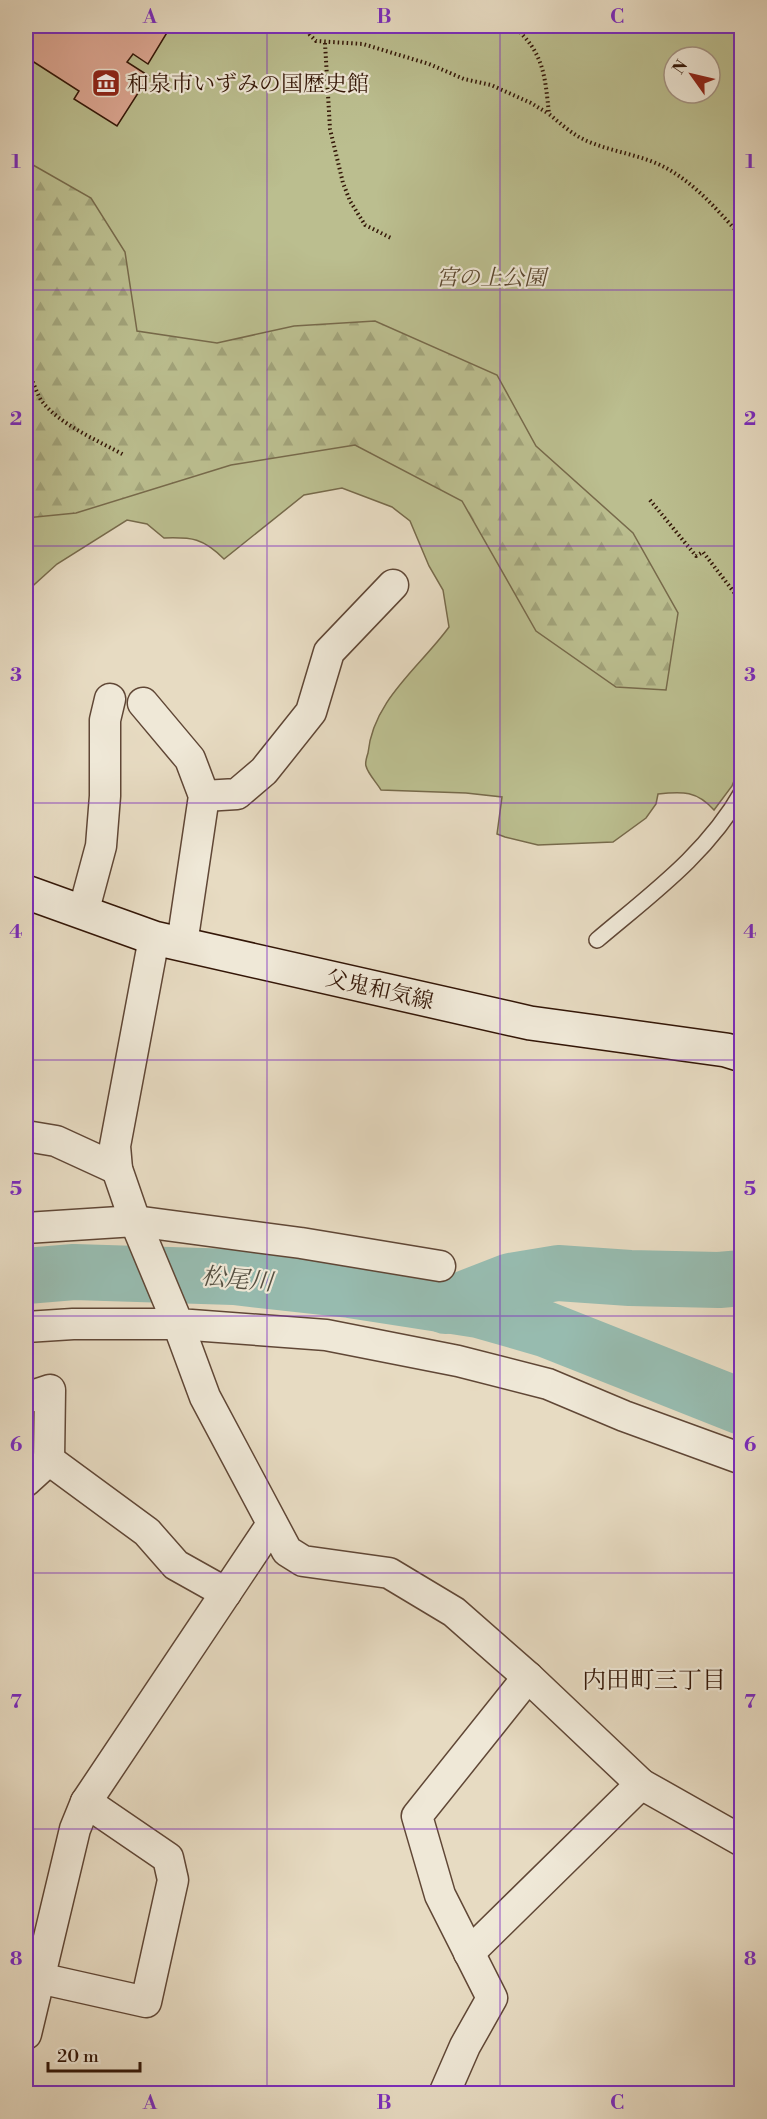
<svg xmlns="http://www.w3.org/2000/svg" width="767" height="2119" viewBox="0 0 767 2119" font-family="'Libre Bodoni','Noto Serif JP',serif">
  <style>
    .green { fill: #bbbe8f; stroke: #776a4b; stroke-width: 1.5; fill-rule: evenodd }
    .forest { fill: url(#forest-firs); stroke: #776a4b; stroke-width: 1.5 }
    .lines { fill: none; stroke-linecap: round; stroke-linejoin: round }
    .river { stroke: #97bbaf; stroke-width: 56 }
    .building { fill: #dda793; stroke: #331607; stroke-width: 1.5 }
    .lane-casing { stroke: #604736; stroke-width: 18 }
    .street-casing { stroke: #604736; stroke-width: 33 }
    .secondary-casing { stroke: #331607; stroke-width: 36 }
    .path { stroke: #331607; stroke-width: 4; stroke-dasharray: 1.5 3; stroke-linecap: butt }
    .lane { stroke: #efe8d7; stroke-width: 15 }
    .street { stroke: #efe8d7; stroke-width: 30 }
    .secondary { stroke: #efe8d7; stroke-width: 33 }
    .grid { fill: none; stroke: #7b2cbf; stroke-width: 1.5; stroke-opacity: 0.55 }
    .labels { text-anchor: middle; stroke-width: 4.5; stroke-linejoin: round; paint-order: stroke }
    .poi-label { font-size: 22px; fill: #331607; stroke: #efe8d7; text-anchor: start }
    .park-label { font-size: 22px; font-style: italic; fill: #5c4830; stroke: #efe8d7 }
    .street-label { font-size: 22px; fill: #331607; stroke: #efe8d7 }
    .water-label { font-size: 24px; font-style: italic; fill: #565042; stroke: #efe8d7 }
    .neighbourhood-label { font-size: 24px; fill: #331607; stroke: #efe8d7 }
    .neatline { fill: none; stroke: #7b2cbf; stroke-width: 2 }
    .grid-label { font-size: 20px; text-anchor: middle; font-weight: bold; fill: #7b2cbf }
  </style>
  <defs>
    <pattern id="forest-firs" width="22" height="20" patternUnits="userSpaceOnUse" patternTransform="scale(1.5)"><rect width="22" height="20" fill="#bbbe8f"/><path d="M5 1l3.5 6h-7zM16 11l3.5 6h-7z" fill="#a1a37a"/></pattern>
  </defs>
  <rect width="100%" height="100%" fill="#e7dbc2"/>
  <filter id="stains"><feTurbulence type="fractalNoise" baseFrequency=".00333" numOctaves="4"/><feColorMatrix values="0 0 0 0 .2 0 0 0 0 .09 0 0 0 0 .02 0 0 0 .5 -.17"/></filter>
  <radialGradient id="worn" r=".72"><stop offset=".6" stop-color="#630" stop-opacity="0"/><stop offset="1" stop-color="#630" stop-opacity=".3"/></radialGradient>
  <path class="green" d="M 26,26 L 741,26 L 742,660 L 737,671 L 739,768 L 732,786 L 714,810 C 697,791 683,791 658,794 L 656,804 L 646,818 L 613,842 L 538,845 L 505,837 L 497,834 L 502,797 L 466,793 L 381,790 C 377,783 368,774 366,766 C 365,763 367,756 368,753 C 373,700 420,667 449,627 L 443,590 L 429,566 L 410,521 L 392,507 L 342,488 L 304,495 L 224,559 C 203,538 192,537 164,538 L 147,524 L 127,520 L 57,564 L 26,592 ZM 674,57 L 710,57 L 710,93 L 674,93 Z"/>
  <polygon class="forest" points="26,161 91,198 125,252 137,331 217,343 294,326 375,321 497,375 536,446 633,533 678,613 666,690 616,687 536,631 462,501 355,445 231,465 76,513 26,518"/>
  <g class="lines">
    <g class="river">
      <polyline points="26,1276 74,1272 234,1277 350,1290 479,1310 545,1329 742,1407"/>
      <polyline points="446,1306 510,1281 558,1273 630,1278 719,1280 742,1278"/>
    </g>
  </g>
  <polygon class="building" points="27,26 171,26 148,64 133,54 127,62 149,76 117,126 74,99 79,91 26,57 26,33 29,27"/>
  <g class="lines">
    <g class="lane-casing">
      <path id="lane" d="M 597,940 C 650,895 707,854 742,792"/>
    </g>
    <g class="street-casing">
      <g id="street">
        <polyline points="143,703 190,759 204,796 182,944"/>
        <polyline points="204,796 237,794 264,771 311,712 329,652 393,585"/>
        <polyline points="83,913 101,846 105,796 105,720 110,699"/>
        <polyline points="154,938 115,1146 117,1169 135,1221 178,1324 326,1335 458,1361 548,1384 624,1416 742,1459"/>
        <polyline points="26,1136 56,1141 117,1169"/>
        <polyline points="26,1228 135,1221 301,1243 440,1266"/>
        <polyline points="26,1327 73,1324 178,1324 205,1397 287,1551 303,1561 389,1573 454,1612 528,1677 641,1784 742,1841"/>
        <polyline points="26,1398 50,1390 49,1460 26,1481"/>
        <polyline points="49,1460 147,1532 176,1565 226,1593"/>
        <polyline points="469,1953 641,1784"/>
        <polyline points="39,1978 146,2002 173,1880 168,1858 86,1802"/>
        <polyline points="26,2034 75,1829 86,1802 272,1524"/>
        <polyline points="444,2094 465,2046 492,1998 440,1895 417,1816 528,1677"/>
      </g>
    </g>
    <g class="secondary-casing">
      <polyline id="secondary" points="26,892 154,938 530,1023 726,1050 742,1055"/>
    </g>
    <g class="path">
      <polyline points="305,26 310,35 316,41 363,44 429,64 464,79 491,85 531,103 549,114"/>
      <path d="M 513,26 C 544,52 545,76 549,114 C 561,124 573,135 587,141 C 610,151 635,154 658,164 C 693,180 717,210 742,237"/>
      <polyline points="200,27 201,26"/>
      <polyline points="325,43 330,129 343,183 350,201 365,225 391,238"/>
      <polyline points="26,130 31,121"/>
      <path d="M 26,370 C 33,379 35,390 41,400 C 58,424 99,441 124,455"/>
      <polyline points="650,500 696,556 703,552 740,600 742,598"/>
    </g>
    <use href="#lane" class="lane"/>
    <use href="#street" class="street"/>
    <use href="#secondary" class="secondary"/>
  </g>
  <path class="grid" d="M 267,26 L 267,2094M 500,26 L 500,2094M 26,290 L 742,290M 26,546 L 742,546M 26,803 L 742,803M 26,1060 L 742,1060M 26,1316 L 742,1316M 26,1573 L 742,1573M 26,1829 L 742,1829"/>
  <defs>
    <g id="museum-square" transform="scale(1.5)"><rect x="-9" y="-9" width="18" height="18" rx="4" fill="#8f2418" stroke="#efe8d7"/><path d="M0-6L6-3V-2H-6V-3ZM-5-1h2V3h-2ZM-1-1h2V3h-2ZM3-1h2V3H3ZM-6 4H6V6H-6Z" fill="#fff"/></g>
  </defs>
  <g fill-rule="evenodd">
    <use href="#museum-square" x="106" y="83"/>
  </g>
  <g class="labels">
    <g class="poi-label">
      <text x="127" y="91">和泉市いずみの国歴史館</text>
    </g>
    <g class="park-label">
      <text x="491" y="285">宮の上公園</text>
    </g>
    <g class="street-label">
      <text transform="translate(380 989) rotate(13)" y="8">父鬼和気線</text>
    </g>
    <g class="water-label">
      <text transform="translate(237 1279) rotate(5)" y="8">松尾川</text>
    </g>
    <g class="neighbourhood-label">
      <text x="654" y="1688">内田町三丁目</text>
    </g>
  </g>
  <rect width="767" height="2119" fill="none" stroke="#e7dbc2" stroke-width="66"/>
  <g transform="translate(692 75) rotate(304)"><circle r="28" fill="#efe8d7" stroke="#a49484" stroke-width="1.5"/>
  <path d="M0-4.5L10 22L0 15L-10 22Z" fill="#8f2418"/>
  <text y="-9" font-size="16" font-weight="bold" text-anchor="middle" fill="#331607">N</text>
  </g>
  <path d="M48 2062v9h92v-9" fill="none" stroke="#331607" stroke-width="3"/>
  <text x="57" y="2062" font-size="18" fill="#331607" stroke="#efe8d7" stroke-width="4.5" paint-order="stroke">20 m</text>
  <rect x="33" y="33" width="701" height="2053" class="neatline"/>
  <g class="grid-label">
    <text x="150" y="23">A</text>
    <text x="384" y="23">B</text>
    <text x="617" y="23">C</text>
    <text x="16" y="168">1</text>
    <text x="750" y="168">1</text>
    <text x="16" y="425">2</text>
    <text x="750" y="425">2</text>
    <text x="16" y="681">3</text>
    <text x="750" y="681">3</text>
    <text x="16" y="938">4</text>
    <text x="750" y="938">4</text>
    <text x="16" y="1195">5</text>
    <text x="750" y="1195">5</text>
    <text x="16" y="1451">6</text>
    <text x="750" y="1451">6</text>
    <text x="16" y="1708">7</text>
    <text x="750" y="1708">7</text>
    <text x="16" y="1965">8</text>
    <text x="750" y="1965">8</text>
    <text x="150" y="2109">A</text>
    <text x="384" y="2109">B</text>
    <text x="617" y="2109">C</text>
  </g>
  <rect width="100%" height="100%" filter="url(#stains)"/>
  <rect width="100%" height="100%" fill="url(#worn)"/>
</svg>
